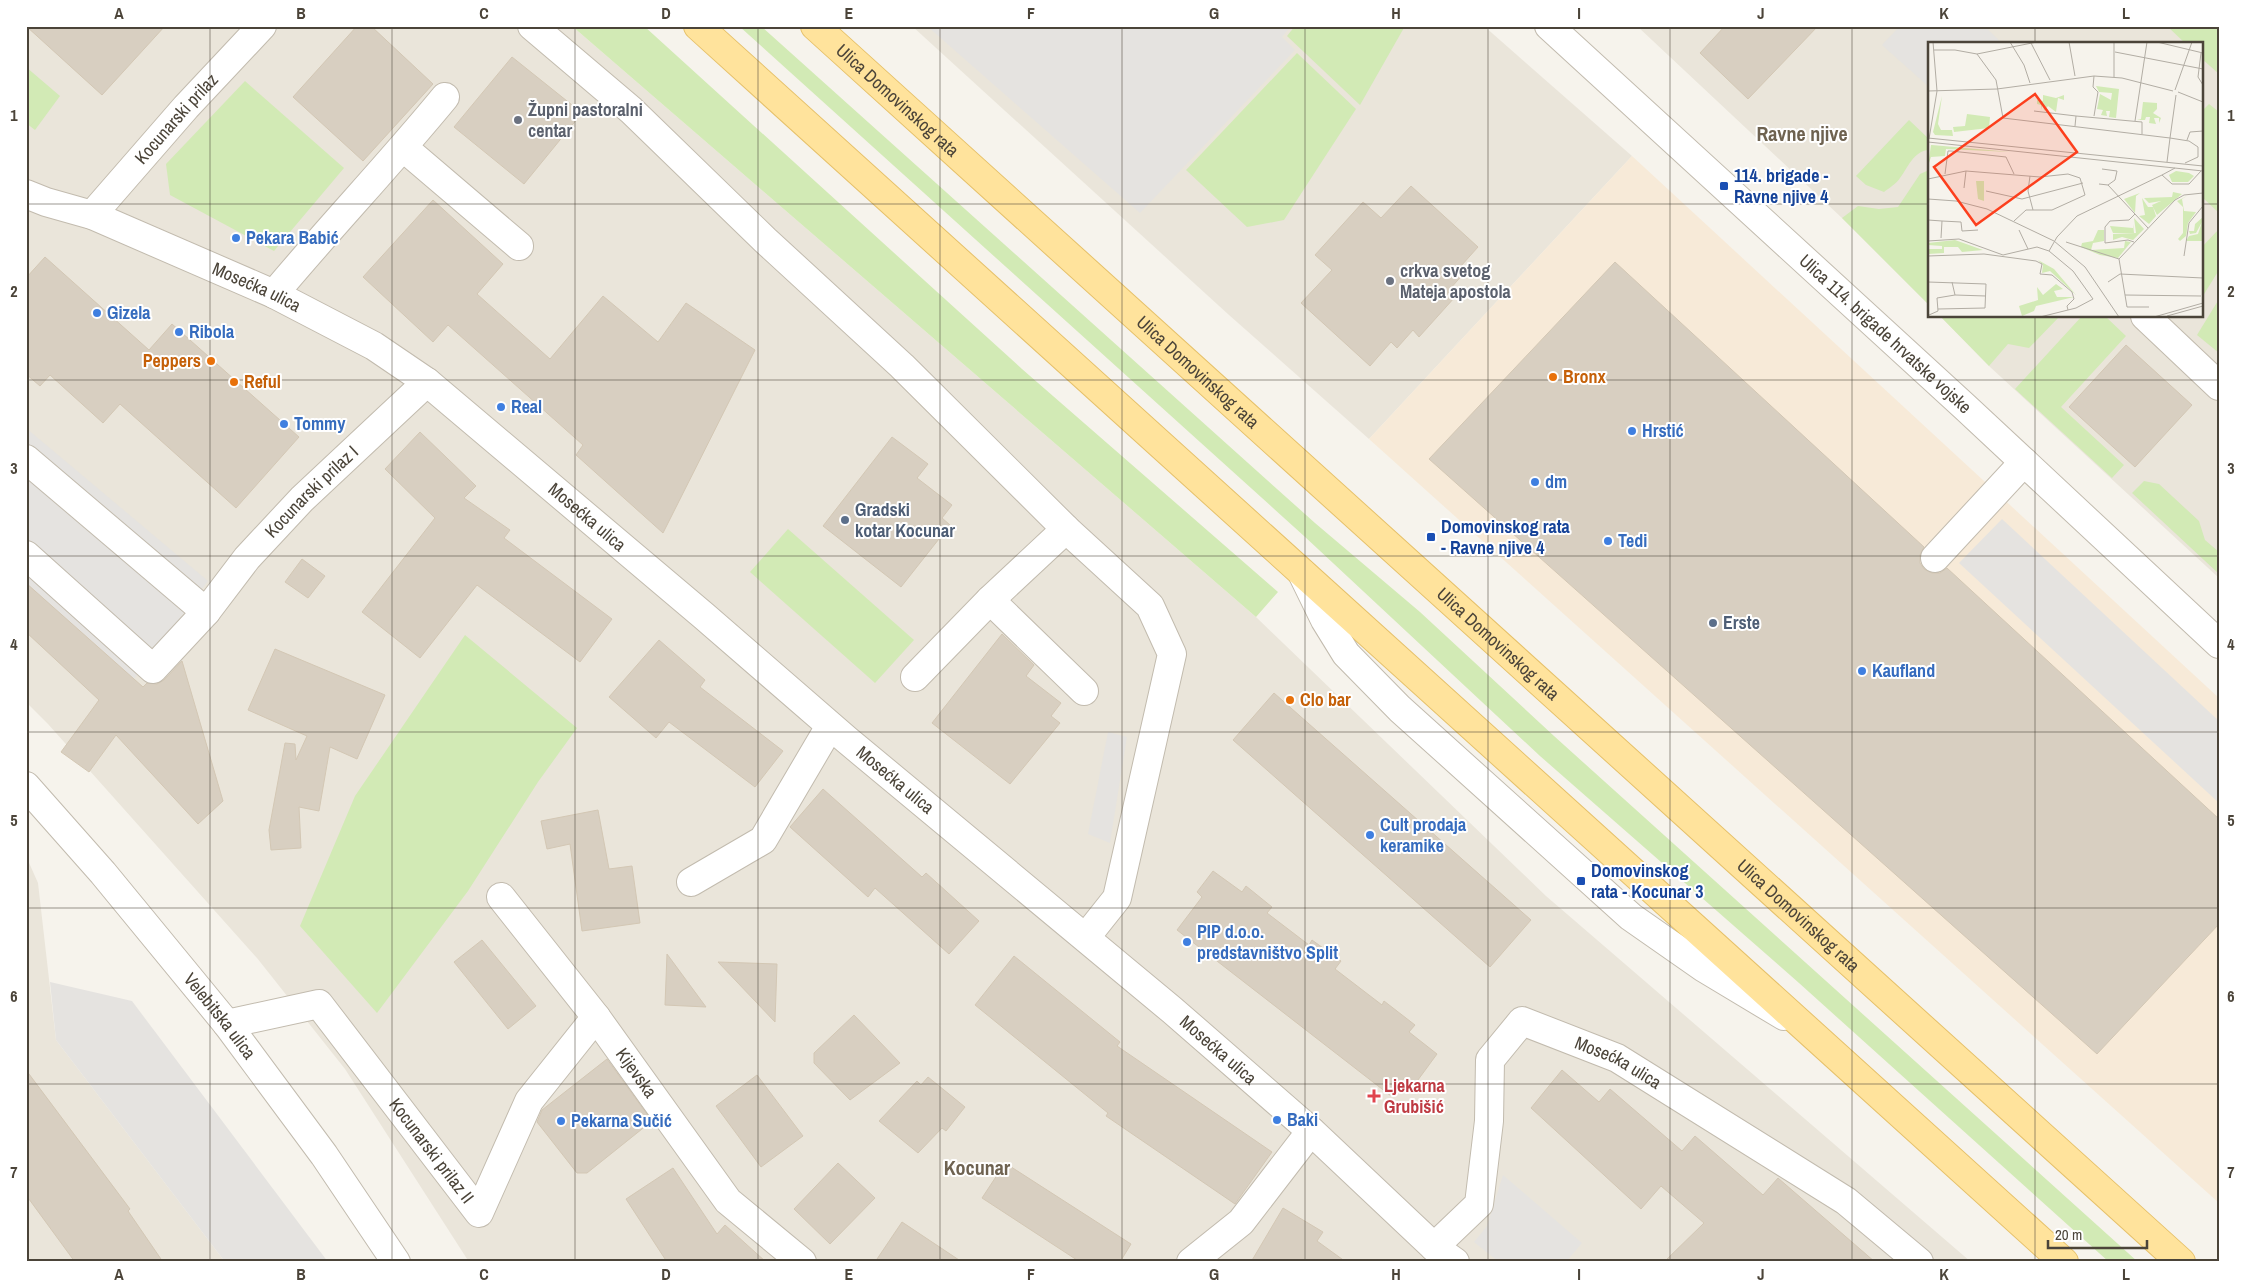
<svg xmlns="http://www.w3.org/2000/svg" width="2245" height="1288" viewBox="0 0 2245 1288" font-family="'Archivo Narrow',sans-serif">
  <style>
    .residential { fill: #eae5da }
    .commercial { fill: #f7ead8 }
    .green { fill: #d2eab5 }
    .parking { fill: #e5e3e0 }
    .building { fill: #d8cfc1; stroke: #d3c7b4 }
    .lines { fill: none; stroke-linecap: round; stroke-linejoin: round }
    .minor-casing { stroke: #c2bbae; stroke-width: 30 }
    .major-casing { stroke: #e6c16a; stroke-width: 30 }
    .minor { stroke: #fff; stroke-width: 28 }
    .major { stroke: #ffe39c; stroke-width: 28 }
    .grid { fill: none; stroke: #4b4439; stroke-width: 1; stroke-opacity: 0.55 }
    .worship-dot { fill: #6b7280; stroke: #fff; stroke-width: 2 }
    .transit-dot { fill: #1a4fb4; stroke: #fff; stroke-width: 2 }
    .shop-dot { fill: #3f7fe0; stroke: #fff; stroke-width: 2 }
    .food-dot { fill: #e8710a; stroke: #fff; stroke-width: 2 }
    .service-dot { fill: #5c6f8a; stroke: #fff; stroke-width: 2 }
    .health-dot { fill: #e0444e; stroke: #fff; stroke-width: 2 }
    .labels { text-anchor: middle; stroke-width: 4; stroke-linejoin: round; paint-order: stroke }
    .street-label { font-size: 18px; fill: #4b4439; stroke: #fff }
    .worship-label { font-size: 18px; font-weight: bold; fill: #5b616d; stroke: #fff; text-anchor: start }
    .transit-label { font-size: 18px; font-weight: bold; fill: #164399; stroke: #fff; text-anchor: start }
    .shop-label { font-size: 18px; font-weight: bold; fill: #366cbe; stroke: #fff; text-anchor: start }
    .food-label { font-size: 18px; font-weight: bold; fill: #c56008; stroke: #fff; text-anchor: start }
    .service-label { font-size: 18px; font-weight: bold; fill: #4e5e75; stroke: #fff; text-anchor: start }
    .health-label { font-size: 18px; font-weight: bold; fill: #be3a42; stroke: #fff; text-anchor: start }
    .quarter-label { font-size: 20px; font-weight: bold; fill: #6e6250; stroke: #fff }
    .inset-road { fill: none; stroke: #b2ada4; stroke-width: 1 }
    .view { fill: #fc3f1d; fill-opacity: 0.15; stroke: #fc3f1d; stroke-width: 2.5 }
    .inset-edge { fill: none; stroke: #4b4439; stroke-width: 2.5 }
    .neatline { fill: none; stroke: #4b4439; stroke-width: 2 }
    .grid-label { font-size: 16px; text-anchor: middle; font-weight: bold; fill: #4b4439 }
  </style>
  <rect width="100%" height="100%" fill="#f6f3ec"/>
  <g class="residential">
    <polygon points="26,26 572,26 1256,617 1546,896 1971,1262 469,1262 345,1069 257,958 48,724 26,702"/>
    <polygon points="912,26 1484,26 1632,156 1369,439 1229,315"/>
    <polygon points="1637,26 2219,26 2219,578 1989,366 1940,316 2201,316 2201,44 1929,44 1929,305 1842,218"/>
    <polygon points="26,856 38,883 56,1040 225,1262 26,1262"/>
  </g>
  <polygon class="commercial" points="1632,156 2219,698 2219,1203 1369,439"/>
  <g class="green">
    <polygon points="572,26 644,26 1022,369 1278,592 1256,617"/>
    <polygon points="739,26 761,26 791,53 1315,523 1420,612 1554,736 2138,1262 2109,1262 1799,983 1540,756 1304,536"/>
    <polygon points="1295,26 1405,26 1360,105 1287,36"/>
    <polygon points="2167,26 2219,26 2219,74 2201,58 2201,44 2186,44"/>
    <polygon points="1297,53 1356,109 1284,220 1247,227 1186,170"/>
    <polygon points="26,67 60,96 35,130 26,123"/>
    <polygon points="245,81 344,168 274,251 170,195 166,164"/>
    <polygon points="2209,104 2219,112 2219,213 2201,196 2201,112"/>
    <path d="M 1909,120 L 1929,139 L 1929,150 C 1913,151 1908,168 1900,178 C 1896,184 1889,188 1884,192 L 1866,185 L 1856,176 Z"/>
    <polygon points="1929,170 1929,305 1842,218 1858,206 1879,209 1898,207 1920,174"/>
    <polygon points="2219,229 2219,270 2201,299 2201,248"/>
    <polygon points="2219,299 2219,353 2197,335"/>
    <polygon points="1940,316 1994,318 2060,316 2029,348 2008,344 1989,366"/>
    <polygon points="2082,316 2105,316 2126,336 2061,407 2124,465 2112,478 2015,389"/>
    <polygon points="2144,481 2159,484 2199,521 2205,540 2219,552 2219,574 2132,493"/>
    <polygon points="788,529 914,640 875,683 750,572"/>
    <polygon points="465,635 577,728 538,782 468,891 377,1013 300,926 355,796"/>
  </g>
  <g class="parking">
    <polygon points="927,26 1291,26 1282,37 1295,50 1140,213"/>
    <polygon points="1900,26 1984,26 2003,44 1929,44 1929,87 1882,45"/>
    <polygon points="26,428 208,581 134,679 26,583"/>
    <polygon points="2002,519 2219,721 2219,803 1959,563"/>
    <polygon points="1108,732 1127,737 1110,843 1088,834"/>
    <polygon points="50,982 132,1001 328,1262 225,1262 56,1040"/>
    <polygon points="1503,1175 1582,1243 1566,1262 1499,1262 1474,1242 1487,1226"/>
  </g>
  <g class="building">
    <polygon points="26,26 165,26 102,95"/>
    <polygon points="357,26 371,26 433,84 363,161 293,97"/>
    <polygon points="1725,26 1818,26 1748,99 1700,53"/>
    <polygon points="512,57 582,113 524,184 454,127"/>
    <polygon points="1411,186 1478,247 1461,266 1467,270 1448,291 1455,297 1419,337 1413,330 1397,348 1391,342 1370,366 1301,303 1332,270 1315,255 1363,202 1381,218"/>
    <polygon points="433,200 503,264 477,294 550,359 603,296 658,342 686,303 755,350 663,533 576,455 583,445 448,325 433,342 363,277"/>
    <polygon points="45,257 149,350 172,324 299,437 236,508 120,404 103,423 50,375 40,386 26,374 26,278"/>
    <polygon points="1615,262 1924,547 1920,555 1920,563 1924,569 1932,573 1940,573 1947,568 2219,819 2219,924 2097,1054 1429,459"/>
    <polygon points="2126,345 2192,405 2135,467 2069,407"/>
    <polygon points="420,432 476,486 464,498 510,530 504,538 612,619 580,662 477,585 420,658 362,612 435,518 385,469"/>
    <polygon points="892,437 928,464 917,478 952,505 942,518 950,525 901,587 823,526"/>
    <polygon points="302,559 325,576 308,598 285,582"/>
    <polygon points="26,583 143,687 147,683 157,684 164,680 182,661 223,801 198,824 116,735 89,772 61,752 99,700 26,632"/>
    <polygon points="1002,634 1034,665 1026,676 1061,703 1051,716 1060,723 1010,784 932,723"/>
    <polygon points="659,640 705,680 700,687 783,751 755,787 669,722 656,738 609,697"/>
    <polygon points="275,649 385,695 357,759 330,747 319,811 299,807 301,848 271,850 269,830 285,743 295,744 296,760 307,736 248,710"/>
    <polygon points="1274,693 1531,920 1490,967 1233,740"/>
    <polygon points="823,789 922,877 926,873 979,921 949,954 875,888 868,897 790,827"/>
    <polygon points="598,810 609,869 632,866 640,923 582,931 570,844 547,849 541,821"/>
    <polygon points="1213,871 1242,892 1246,886 1272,907 1267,913 1309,945 1312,940 1341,961 1335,969 1382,1005 1384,1001 1415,1025 1409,1032 1437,1054 1415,1084 1405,1077 1391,1096 1177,930 1202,897 1197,892"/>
    <polygon points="482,940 536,1006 508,1029 454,962"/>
    <polygon points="667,954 706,1007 665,1005"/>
    <polygon points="1014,956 1120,1042 1117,1046 1272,1152 1235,1204 1106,1116 1108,1113 975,1005"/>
    <polygon points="718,962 777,964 775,1022"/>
    <polygon points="854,1015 900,1063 850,1100 814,1063 814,1053"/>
    <polygon points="607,1059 652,1121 587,1173 577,1173 537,1122 542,1110"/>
    <polygon points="26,1070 130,1209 128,1211 163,1262 75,1262 26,1195"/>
    <polygon points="1562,1070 1599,1102 1610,1089 1682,1151 1695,1136 1763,1195 1778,1178 1875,1262 1664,1262 1704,1223 1661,1186 1641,1209 1531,1108"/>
    <polygon points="757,1075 803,1136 761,1167 716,1106"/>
    <polygon points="928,1077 965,1107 946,1131 942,1128 918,1153 879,1121 917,1081 921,1085"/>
    <polygon points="838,1163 875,1198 830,1244 794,1209"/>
    <polygon points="1005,1163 1131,1244 1120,1262 1080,1262 982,1198"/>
    <polygon points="673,1168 717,1234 725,1225 766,1262 667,1262 626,1199"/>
    <polygon points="1283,1208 1323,1232 1317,1241 1346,1262 1251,1262"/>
    <polygon points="902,1222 962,1262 875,1262"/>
  </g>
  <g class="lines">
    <g class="minor-casing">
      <g id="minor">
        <polyline points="532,26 631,110 765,240 902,366 1066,529 1150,606 1172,654 1117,898 1086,937"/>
        <path id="s1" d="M 1549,26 L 1965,407 L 2219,644"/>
        <polyline points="404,148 519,246"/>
        <path id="s2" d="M 26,194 L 46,202 L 92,215 L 274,294 L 374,346 L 427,382 L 704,616 L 847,740 L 1172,1010 L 1311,1131 L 1434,1247 L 1455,1262"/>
        <path id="s3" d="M 92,215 L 186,107 L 262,26"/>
        <path d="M 274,294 C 330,227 390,164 445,97"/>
        <polyline points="2145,316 2219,386"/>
        <polyline points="26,459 206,612"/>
        <path id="s4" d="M 26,555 L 153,669 L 206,612 L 247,558 L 302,499 L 427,382"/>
        <polyline points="1935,558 2024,462"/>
        <polyline points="1302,573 1325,620 1346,654 1400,709 1631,917 1704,968 1784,1016"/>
        <polyline points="990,600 1084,691"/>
        <polyline points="915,677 990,600 1066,529"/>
        <path id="s5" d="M 26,786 L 103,873 L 227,1024 L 324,1155 L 396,1262"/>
        <polyline points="691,882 763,840 830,726"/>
        <path id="s6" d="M 501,897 L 596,1017 L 728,1201 L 802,1262"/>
        <path id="s7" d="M 227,1024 L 319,1004 L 479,1213 L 529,1101 L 596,1017"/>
        <path id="s8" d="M 1434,1247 L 1479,1204 L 1489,1121 L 1490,1060 L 1522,1021 L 1617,1058 L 1846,1201 L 1919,1262"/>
        <polyline points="1191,1262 1241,1222 1311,1131"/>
      </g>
    </g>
    <g class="major-casing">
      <g id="major">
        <polyline points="698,26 2064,1262"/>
        <path id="s9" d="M 815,26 L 2181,1262"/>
      </g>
    </g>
    <use href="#minor" class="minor"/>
    <use href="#major" class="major"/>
  </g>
  <path class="grid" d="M 210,26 L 210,1262M 392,26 L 392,1262M 575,26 L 575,1262M 758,26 L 758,1262M 940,26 L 940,1262M 1122,26 L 1122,1262M 1305,26 L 1305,1262M 1488,26 L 1488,1262M 1670,26 L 1670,1262M 1852,26 L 1852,1262M 2035,26 L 2035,44M 26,204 L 1929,204M 2201,204 L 2219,204M 2035,316 L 2035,1262M 26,380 L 2219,380M 26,556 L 2219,556M 26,732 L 2219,732M 26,908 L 2219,908M 26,1084 L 2219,1084"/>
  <g class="worship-dot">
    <circle cx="518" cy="120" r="5"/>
    <circle cx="1390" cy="281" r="5"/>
  </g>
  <g class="transit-dot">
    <rect x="1719" y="181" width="10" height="10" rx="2.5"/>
    <rect x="1426" y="532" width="10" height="10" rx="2.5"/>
    <rect x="1576" y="876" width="10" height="10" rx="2.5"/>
  </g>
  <g class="shop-dot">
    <circle cx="236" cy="238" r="5"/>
    <circle cx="97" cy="313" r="5"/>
    <circle cx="179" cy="332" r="5"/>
    <circle cx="501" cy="407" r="5"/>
    <circle cx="284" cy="424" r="5"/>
    <circle cx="1632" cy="431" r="5"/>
    <circle cx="1535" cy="482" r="5"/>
    <circle cx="1608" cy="541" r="5"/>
    <circle cx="1862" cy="671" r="5"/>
    <circle cx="1370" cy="835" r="5"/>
    <circle cx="1187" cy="942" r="5"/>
    <circle cx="1277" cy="1120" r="5"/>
    <circle cx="561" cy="1121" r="5"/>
  </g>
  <g class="food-dot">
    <circle cx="211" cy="361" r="5"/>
    <circle cx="1553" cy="377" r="5"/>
    <circle cx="234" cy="382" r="5"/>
    <circle cx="1290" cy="700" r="5"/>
  </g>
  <g class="service-dot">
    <circle cx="845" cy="520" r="5"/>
    <circle cx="1713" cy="623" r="5"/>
  </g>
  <path class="health-dot" d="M1371.5 1088.5h5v5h5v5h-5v5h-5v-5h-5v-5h5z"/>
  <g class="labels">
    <g class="street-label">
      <text dy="6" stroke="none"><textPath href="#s9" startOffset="111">Ulica Domovinskog rata</textPath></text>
      <text dy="6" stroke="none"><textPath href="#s3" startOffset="128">Kocunarski prilaz</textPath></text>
      <text dy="6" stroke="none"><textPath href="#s2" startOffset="249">Mosećka ulica</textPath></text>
      <text dy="6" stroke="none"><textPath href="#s1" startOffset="456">Ulica 114. brigade hrvatske vojske</textPath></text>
      <text dy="6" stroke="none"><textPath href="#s9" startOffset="516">Ulica Domovinskog rata</textPath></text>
      <text dy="6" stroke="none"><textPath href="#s4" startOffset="409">Kocunarski prilaz I</textPath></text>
      <text dy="6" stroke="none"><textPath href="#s2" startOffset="654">Mosećka ulica</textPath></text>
      <text dy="6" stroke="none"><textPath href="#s9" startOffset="921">Ulica Domovinskog rata</textPath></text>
      <text dy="6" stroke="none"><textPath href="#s2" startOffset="1059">Mosećka ulica</textPath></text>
      <text dy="6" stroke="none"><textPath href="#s9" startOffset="1326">Ulica Domovinskog rata</textPath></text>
      <text dy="6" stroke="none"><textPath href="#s5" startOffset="301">Velebitska ulica</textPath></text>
      <text dy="6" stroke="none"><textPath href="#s2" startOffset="1480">Mosećka ulica</textPath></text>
      <text dy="6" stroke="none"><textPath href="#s8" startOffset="362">Mosećka ulica</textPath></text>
      <text dy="6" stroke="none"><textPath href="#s6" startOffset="222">Kijevska</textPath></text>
      <text dy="6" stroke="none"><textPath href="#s7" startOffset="279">Kocunarski prilaz II</textPath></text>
    </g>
    <g class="worship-label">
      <text x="528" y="116">Župni pastoralni<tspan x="528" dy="21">centar</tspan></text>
      <text x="1400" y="277">crkva svetog<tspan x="1400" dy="21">Mateja apostola</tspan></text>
    </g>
    <g class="transit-label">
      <text x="1734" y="182">114. brigade -<tspan x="1734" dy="21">Ravne njive 4</tspan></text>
      <text x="1441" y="533">Domovinskog rata<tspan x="1441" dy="21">- Ravne njive 4</tspan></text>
      <text x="1591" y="877">Domovinskog<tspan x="1591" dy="21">rata - Kocunar 3</tspan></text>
    </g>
    <g class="shop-label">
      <text x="246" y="244">Pekara Babić</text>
      <text x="107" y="319">Gizela</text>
      <text x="189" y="338">Ribola</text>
      <text x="511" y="413">Real</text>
      <text x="294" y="430">Tommy</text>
      <text x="1642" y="437">Hrstić</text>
      <text x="1545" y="488">dm</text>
      <text x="1618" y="547">Tedi</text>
      <text x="1872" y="677">Kaufland</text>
      <text x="1380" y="831">Cult prodaja<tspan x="1380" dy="21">keramike</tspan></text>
      <text x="1197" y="938">PIP d.o.o.<tspan x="1197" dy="21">predstavništvo Split</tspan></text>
      <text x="1287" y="1126">Baki</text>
      <text x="571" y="1127">Pekarna Sučić</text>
    </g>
    <g class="food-label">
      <text x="201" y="367" text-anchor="end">Peppers</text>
      <text x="1563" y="383">Bronx</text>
      <text x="244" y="388">Reful</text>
      <text x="1300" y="706">Clo bar</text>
    </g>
    <g class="service-label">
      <text x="855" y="516">Gradski<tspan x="855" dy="21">kotar Kocunar</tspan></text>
      <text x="1723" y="629">Erste</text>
    </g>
    <g class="health-label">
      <text x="1384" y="1092">Ljekarna<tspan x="1384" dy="21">Grubišić</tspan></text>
    </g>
    <g class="quarter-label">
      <text x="1802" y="141">Ravne njive</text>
      <text x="977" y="1175">Kocunar</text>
    </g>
  </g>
  <g transform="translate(1928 42)">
    <rect width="275" height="275" fill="#f6f3ec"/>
    <path d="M 168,44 L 191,47 L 188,76 L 181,75 L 182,69 L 178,69 L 179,74 L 173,73 L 175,68 L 169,67 L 172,52 L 183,58 L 184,51 L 171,50 ZM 115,53 L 128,56 L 136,53 L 136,58 L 130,56 L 128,70 L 120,64 L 116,69 L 115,60 L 113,68 L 113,63 L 109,62 L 109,58 L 115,59 ZM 14,54 L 10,82 L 13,88 L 24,88 L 25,94 L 7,93 L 5,90 ZM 215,60 L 229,61 L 229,67 L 225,71 L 233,76 L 231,81 L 231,76 L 226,76 L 228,82 L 221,81 L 222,75 L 218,75 L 217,78 L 209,78 L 213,77 ZM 39,72 L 62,75 L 61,86 L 26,90 L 25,85 L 37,84 ZM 3,103 L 4,103 L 83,110 L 18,107 L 17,114 L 3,115 L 0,124 ZM 248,129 L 261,131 L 266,134 L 260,140 L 244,140 L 241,133 ZM 48,139 L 56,139 L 56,159 L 50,157 ZM 245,150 L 254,152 L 229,173 L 224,163 L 233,159 L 221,161 L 216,156 L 244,155 ZM 212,151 L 208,154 L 207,171 L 196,157 ZM 259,154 L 254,157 L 256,169 L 268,170 L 260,181 L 258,194 L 252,199 L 250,197 L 255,191 L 255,165 L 249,159 ZM 214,156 L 220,165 L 225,165 L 228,174 L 221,182 L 211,174 L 217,173 ZM 275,175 L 275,199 L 258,199 L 261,194 L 270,192 L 274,180 L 268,191 L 262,192 L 261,189 L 266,189 L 267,182 ZM 206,176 L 216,187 L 205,198 L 194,195 L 185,198 L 185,192 L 208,191 ZM 205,182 L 206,191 L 185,191 L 182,184 L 205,186 ZM 170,188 L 176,188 L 176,199 L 165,201 L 163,208 L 196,206 L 197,199 L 203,200 L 190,216 L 172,213 L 153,205 L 154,201 L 165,199 ZM 27,198 L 55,208 L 34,210 L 30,205 L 16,205 L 16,211 L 0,212 L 0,207 L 14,207 L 14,204 L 0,203 L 0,201 ZM 110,218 L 126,227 L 148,253 L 122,229 L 114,231 L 115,223 ZM 128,242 L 135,247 L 126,249 L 129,255 L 146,255 L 108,264 L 106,269 L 94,274 L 91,264 L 110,258 L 109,245 L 115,253 Z" fill="#d2eab5"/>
    <path class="inset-road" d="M 82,0 L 96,23 L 102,41M 141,0 L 147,34M 229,0 L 275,11M 103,1 L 122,38M 6,8 L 27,8 L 49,12 L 109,0M 187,10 L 275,27M 273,11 L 270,35 L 275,43M 49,12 L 68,38 L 75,76 L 242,96 L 248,53M 166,34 L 165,45 L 170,50 L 166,74M 186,35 L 186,0M 247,48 L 264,0M 0,49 L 69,47 L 166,34 L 194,36 L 245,49M 250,50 L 275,60M 106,69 L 148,74 L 147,84M 148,74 L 214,80 L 214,92M 207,79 L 219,0M 0,96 L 275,124M 1,97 L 9,49 L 5,0M 259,98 L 262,90 L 275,89M 0,100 L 275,129M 239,120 L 242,96 L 261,99 L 270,105 L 270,115 L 257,121M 247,126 L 234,133 L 244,142 L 261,142 L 273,129M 174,127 L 189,129 L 187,138 L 180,143M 17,132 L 20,109 L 23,109 L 78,115 L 86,132M 102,134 L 100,149 L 105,168M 0,137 L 38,129 L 112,135 L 140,132 L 152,136 L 157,153 L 124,168 L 98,168 L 86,179M 171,142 L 180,143 L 220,186M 36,146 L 38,129M 58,149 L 94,157 L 155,141M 0,157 L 28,159 L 59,167 L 126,199 L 157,225 L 191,275M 0,178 L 14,179 L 13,196M 14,179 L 33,180 L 34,189 L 50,188M 91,188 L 100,207M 0,199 L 31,197 L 75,213 L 109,205 L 121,209 L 145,229 L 165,257 L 148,266 L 112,275M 138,200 L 191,217M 206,200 L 200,198 L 177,201 L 177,185 L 182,179 L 201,178 L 207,172M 121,209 L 129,195 L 149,174 L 234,133M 0,214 L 56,212 L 108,219 L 114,222 L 112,232 L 124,233 L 144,250 L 146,257 L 139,264 L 140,268M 256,214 L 261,181 L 275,164M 0,240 L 58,242 L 57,266 L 10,267M 180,240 L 192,232 L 275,236M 27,253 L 58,254M 197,253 L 273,254M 221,265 L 199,265 L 191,217 L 247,158 L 256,153 L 275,151M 1,273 L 10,269 L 9,256 L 27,253 L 24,240M 239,274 L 275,264M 226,275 L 275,261"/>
    <path class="view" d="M 107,52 L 149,110 L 48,183 L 6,125 Z"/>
    <rect width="275" height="275" class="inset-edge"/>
  </g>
  <rect width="2245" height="1288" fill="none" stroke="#ffffff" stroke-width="55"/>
  <path d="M2048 1240v8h99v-8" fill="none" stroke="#4b4439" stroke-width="2.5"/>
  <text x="2055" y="1240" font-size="15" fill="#4b4439" stroke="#ffffff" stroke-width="4" paint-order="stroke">20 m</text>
  <rect x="28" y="28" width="2190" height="1232" class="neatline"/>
  <g class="grid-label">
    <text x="119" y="19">A</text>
    <text x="301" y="19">B</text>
    <text x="484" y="19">C</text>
    <text x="666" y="19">D</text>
    <text x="849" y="19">E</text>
    <text x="1031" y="19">F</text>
    <text x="1214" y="19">G</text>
    <text x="1396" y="19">H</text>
    <text x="1579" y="19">I</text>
    <text x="1761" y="19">J</text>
    <text x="1944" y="19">K</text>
    <text x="2126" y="19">L</text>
    <text x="14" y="121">1</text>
    <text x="2231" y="121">1</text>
    <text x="14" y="297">2</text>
    <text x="2231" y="297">2</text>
    <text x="14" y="474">3</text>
    <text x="2231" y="474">3</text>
    <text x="14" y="650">4</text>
    <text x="2231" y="650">4</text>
    <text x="14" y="826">5</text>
    <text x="2231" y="826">5</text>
    <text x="14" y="1002">6</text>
    <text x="2231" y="1002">6</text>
    <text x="14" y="1178">7</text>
    <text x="2231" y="1178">7</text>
    <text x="119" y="1280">A</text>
    <text x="301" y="1280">B</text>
    <text x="484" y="1280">C</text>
    <text x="666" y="1280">D</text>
    <text x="849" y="1280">E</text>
    <text x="1031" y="1280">F</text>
    <text x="1214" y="1280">G</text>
    <text x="1396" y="1280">H</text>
    <text x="1579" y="1280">I</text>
    <text x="1761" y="1280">J</text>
    <text x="1944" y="1280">K</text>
    <text x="2126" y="1280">L</text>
  </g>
</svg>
